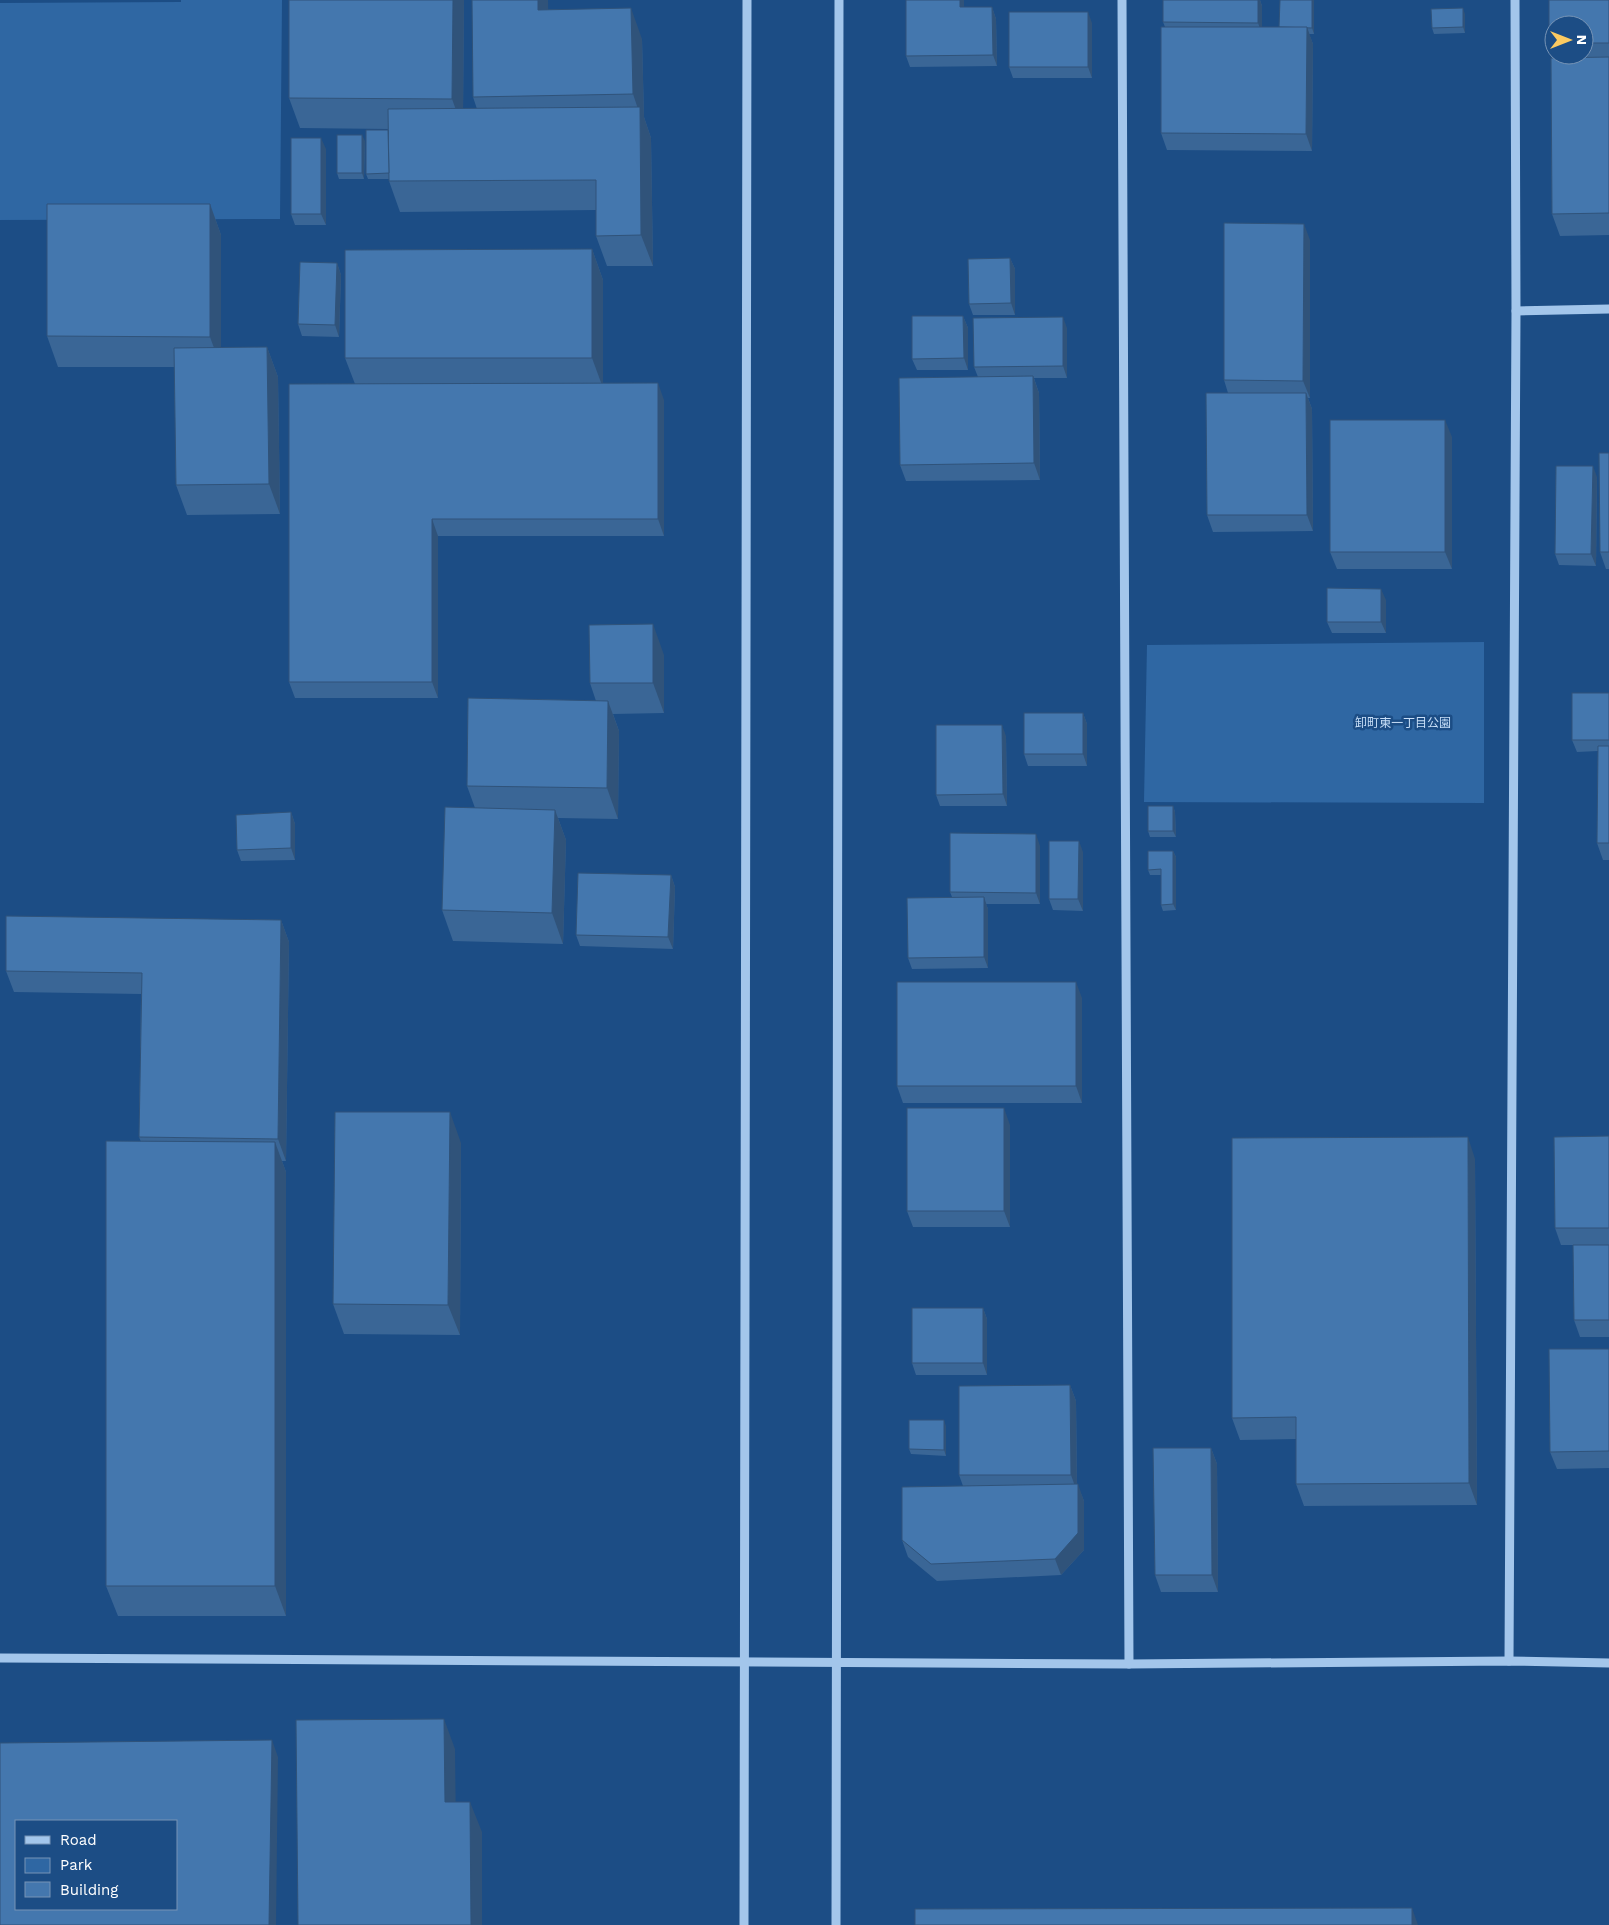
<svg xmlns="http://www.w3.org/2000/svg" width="1609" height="1925" viewBox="0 0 1609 1925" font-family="'Work Sans','Noto Sans JP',sans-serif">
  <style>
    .green { fill: #2f67a3 }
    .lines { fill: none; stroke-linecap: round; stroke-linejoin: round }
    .minor { stroke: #a3c6eb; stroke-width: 9 }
    .wall { fill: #3a6696; fill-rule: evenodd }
    .shaded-wall { fill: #30537a }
    .building { fill: #4477ae; stroke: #30537a; fill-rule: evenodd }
    .labels { text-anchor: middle; stroke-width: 5; stroke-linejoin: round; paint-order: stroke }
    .park-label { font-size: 12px; fill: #c8dff8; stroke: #1c4d85 }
  </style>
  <rect width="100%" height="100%" fill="#1c4d85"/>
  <g class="green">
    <polygon points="181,0 282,0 280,219 0,220 0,3 181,2"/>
    <polygon points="1484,642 1484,803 1144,802 1147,645"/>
  </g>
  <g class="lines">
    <g class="minor">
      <polyline points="1122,0 1129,1664"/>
      <polyline points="1516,311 1609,309"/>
      <polyline points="0,1658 1129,1664 1509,1661 1609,1663"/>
      <polyline points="1509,1661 1516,311 1515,0"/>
      <polyline points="744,1925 747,0"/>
      <polyline points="836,1925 839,0"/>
    </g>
  </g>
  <g class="wall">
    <polygon points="464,0 463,109 477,109 473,97 548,0 548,10 642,39 644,117 651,138 653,266 607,266 596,236 596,210 400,212 389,181 389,179 368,179 366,174 388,129 300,128 289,98"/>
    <polygon points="906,0 964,0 964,7 992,7 996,19 997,66 910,67 906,56"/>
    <polygon points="1163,0 1260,0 1262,6 1262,27 1279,27 1314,0 1314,34 1309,34 1313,44 1312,151 1167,150 1161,133 1165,27 1163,22"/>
    <path d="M 1549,0 L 1609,0 L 1609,235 L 1560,236 L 1552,214 L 1551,58 L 1554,57 L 1549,43 ZM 1554,25 L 1584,25 L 1584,55 L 1554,55 Z"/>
    <polygon points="1465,14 1465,33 1434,34 1432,28"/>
    <polygon points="1092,23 1092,78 1013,78 1009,67"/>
    <polygon points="365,141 364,179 339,179 337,173"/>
    <polygon points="326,149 326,225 295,225 291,214"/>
    <polygon points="210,204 221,235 221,347 267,347 278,377 280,514 187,515 176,485 175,367 58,367 47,336"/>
    <polygon points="1310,240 1310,398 1308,398 1312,409 1313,531 1213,532 1207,515 1228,393 1224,380"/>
    <polygon points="592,249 603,280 603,383 664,400 664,536 438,536 438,698 295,698 289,682 355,384 345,358"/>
    <polygon points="1010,258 1015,269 1015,315 973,315 969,304"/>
    <polygon points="337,263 341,275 339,337 302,336 298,324"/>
    <polygon points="963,316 968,328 968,370 917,370 912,359"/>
    <polygon points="1067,328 1067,378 1034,378 1039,393 1040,480 906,481 900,465 978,377 974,367"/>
    <polygon points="1452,437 1452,569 1337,569 1330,552"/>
    <polygon points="1609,453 1609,569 1606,569 1600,552"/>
    <polygon points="1597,477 1596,566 1559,565 1555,554"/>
    <polygon points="1386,600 1386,633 1332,633 1327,622"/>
    <polygon points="664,655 664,713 613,714 619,731 618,819 558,818 566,840 563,944 453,941 442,910 475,808 467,786 596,701 590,683"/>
    <polygon points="1609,693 1609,860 1603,860 1597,843 1598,751 1577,752 1572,740"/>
    <polygon points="1083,713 1087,724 1087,766 1028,766 1024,754"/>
    <polygon points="1006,736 1007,806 940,806 936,795"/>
    <polygon points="1173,806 1175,812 1176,837 1150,837 1148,831"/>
    <polygon points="291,812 295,824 295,860 241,861 237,850"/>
    <polygon points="1040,846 1040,904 986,904 988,909 988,968 912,969 908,958 952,897 950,892"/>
    <polygon points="1173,851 1176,857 1176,910 1163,911 1161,905 1161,875 1150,875 1148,870"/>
    <polygon points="1083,852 1083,911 1053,910 1049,899"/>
    <polygon points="671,875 675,887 673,949 580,946 576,935"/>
    <polygon points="281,920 289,942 286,1161 282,1161 286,1172 286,1616 118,1616 106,1586 141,1142 139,1137 141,994 14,992 6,971"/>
    <polygon points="1082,998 1082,1103 903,1103 897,1086"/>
    <polygon points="1010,1125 1010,1227 913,1227 907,1211"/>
    <polygon points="1609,1136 1609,1245 1561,1245 1555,1228"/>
    <polygon points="461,1143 460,1335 344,1334 333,1304"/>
    <polygon points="1475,1159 1477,1505 1304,1506 1296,1484 1296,1439 1240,1440 1232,1418"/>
    <polygon points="1609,1245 1609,1337 1580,1337 1574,1320"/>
    <polygon points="983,1308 987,1319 987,1375 916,1375 912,1363"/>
    <polygon points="1609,1349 1609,1468 1557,1469 1550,1452"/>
    <polygon points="1070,1385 1076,1401 1077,1484 1084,1501 1084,1550 1061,1575 937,1581 908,1557 902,1540 963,1486 959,1475"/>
    <polygon points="946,1426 946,1456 911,1454 909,1449"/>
    <polygon points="1211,1448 1217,1464 1218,1592 1161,1592 1155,1575"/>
  </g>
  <g class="shaded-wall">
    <polygon points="453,0 464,0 463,129 452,99"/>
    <polygon points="538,0 548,0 549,40 538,10"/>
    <polygon points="960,0 964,0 964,19 960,7"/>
    <polygon points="1258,0 1260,0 1262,6 1262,34 1258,23"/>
    <polygon points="1312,0 1314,0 1314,34 1312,28"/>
    <polygon points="992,7 996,19 997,66 993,55"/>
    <polygon points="631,8 642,39 644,117 651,138 653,266 641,235 640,115 633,94"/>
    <polygon points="1463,8 1465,14 1465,33 1463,27"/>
    <polygon points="1088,12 1092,23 1092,78 1088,67"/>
    <polygon points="1307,27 1313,44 1312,151 1306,134"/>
    <polygon points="362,135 365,141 364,179 362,173"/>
    <polygon points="321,138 326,149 326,225 321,214"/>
    <polygon points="210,204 221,235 221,367 210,337"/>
    <polygon points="1304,224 1310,240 1310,398 1303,381"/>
    <polygon points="592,249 603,280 603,388 592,358"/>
    <polygon points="1010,258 1015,269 1015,315 1011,303"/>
    <polygon points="337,263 341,275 339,337 335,325"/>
    <polygon points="963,316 968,328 968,370 964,358"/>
    <polygon points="1063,317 1067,328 1067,378 1063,366"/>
    <polygon points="267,347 278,377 280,514 269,484"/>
    <polygon points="1033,376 1039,393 1040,480 1034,463"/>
    <polygon points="658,383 664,400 664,536 658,519"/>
    <polygon points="1306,393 1312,409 1313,531 1307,515"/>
    <polygon points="1445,420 1452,437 1452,569 1445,552"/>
    <polygon points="1593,466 1597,477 1596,566 1591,554"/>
    <polygon points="432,519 438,536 438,698 432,682"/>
    <polygon points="1381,589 1386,600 1386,633 1381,622"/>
    <polygon points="653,624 664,655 664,713 653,683"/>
    <polygon points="608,701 619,731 618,819 607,788"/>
    <polygon points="1083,713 1087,724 1087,766 1083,754"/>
    <polygon points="1002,725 1006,736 1007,806 1003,794"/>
    <polygon points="1173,806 1175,812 1176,837 1173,831"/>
    <polygon points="555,810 566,840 563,944 552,913"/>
    <polygon points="291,812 295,824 295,860 291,848"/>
    <polygon points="1036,834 1040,846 1040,904 1036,893"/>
    <polygon points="1079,841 1083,852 1083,911 1078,899"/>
    <polygon points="1173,851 1176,857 1176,910 1173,904"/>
    <polygon points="671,875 675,887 673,949 668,937"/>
    <polygon points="984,897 988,909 988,968 984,957"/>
    <polygon points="281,920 289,942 286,1161 278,1139"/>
    <polygon points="1076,982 1082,998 1082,1103 1076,1086"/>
    <polygon points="1004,1108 1010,1125 1010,1227 1004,1211"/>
    <polygon points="450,1112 461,1143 460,1335 448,1305"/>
    <polygon points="1468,1137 1475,1159 1477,1505 1469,1483"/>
    <polygon points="275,1142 286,1172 286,1616 275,1586"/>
    <polygon points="983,1308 987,1319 987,1375 983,1363"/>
    <polygon points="1070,1385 1076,1401 1077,1492 1071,1475"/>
    <polygon points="944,1420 946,1426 946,1456 944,1450"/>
    <polygon points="1211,1448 1217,1464 1218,1592 1212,1575"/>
    <polygon points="1078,1484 1084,1501 1084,1550 1061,1575 1055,1559"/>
    <polygon points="444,1719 455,1749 456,1832 445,1802"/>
    <polygon points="272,1740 278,1757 276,1925 269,1925"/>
    <polygon points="470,1802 482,1832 482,1925 471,1925"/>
    <polygon points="1412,1908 1418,1925 1412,1925"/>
  </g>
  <g class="building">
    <polygon points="289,0 453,0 452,99 289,98"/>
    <polygon points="472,0 538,0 538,10 631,8 633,94 473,97"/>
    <polygon points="906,0 960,0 960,7 992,7 993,55 906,56"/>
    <polygon points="1163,0 1258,0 1258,23 1163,22"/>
    <polygon points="1280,0 1312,0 1312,28 1279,27"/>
    <polygon points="1549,0 1609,0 1609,43 1584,43 1584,25 1554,25 1554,43 1549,43"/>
    <polygon points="1463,8 1463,27 1432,28 1431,9"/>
    <rect x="1009" y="12" width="79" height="55"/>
    <polygon points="1161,27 1307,27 1306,134 1161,133"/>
    <polygon points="1609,57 1609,213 1552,214 1551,58"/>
    <polygon points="640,107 641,235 596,236 596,180 389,181 388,109"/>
    <polygon points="366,130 388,130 389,173 366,174"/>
    <rect x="337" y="135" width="25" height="38"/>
    <rect x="291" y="138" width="30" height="76"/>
    <polygon points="47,204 210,204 210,337 47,336"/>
    <polygon points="1224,223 1304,224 1303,381 1224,380"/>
    <polygon points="592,249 592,358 345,358 345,250"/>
    <polygon points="1010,258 1011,303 969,304 968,259"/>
    <polygon points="300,262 337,263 335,325 298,324"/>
    <polygon points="912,316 963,316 964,358 912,359"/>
    <polygon points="1063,317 1063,366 974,367 973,318"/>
    <polygon points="267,347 269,484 176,485 174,348"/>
    <polygon points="1033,376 1034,463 900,465 899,378"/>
    <polygon points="658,383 658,519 432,519 432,682 289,682 289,384"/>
    <polygon points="1206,393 1306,393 1307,515 1207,515"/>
    <rect x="1330" y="420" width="115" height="132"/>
    <polygon points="1599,453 1609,453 1609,552 1600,552"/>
    <polygon points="1556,466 1593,466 1591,554 1555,554"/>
    <polygon points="1327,588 1381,589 1381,622 1327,622"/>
    <polygon points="653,624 653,683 590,683 589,625"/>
    <rect x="1572" y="693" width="37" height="47"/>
    <polygon points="468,698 608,701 607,788 467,786"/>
    <rect x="1024" y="713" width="59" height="41"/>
    <polygon points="936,725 1002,725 1003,794 936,795"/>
    <polygon points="1598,746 1609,746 1609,843 1597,843"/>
    <rect x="1148" y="806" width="25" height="25"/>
    <polygon points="445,807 555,810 552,913 442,910"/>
    <polygon points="291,812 291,848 237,850 236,815"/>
    <polygon points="950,833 1036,834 1036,893 950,892"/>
    <polygon points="1049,841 1079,841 1078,899 1049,899"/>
    <polygon points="1148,851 1173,851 1173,904 1161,905 1161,869 1148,870"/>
    <polygon points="578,873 671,875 668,937 576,935"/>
    <polygon points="984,897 984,957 908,958 907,898"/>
    <polygon points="6,916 281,920 278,1139 139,1137 142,973 6,971"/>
    <rect x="897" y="982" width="179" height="104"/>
    <rect x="907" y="1108" width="97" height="103"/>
    <polygon points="335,1112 450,1112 448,1305 333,1304"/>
    <polygon points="1609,1136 1609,1228 1555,1228 1554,1137"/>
    <polygon points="1468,1137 1469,1483 1296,1484 1296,1417 1232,1418 1232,1138"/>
    <polygon points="106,1141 275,1142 275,1586 106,1586"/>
    <polygon points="1573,1245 1609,1245 1609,1320 1574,1320"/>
    <rect x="912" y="1308" width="71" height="55"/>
    <polygon points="1549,1349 1609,1349 1609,1451 1550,1452"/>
    <polygon points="1070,1385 1071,1475 959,1475 959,1386"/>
    <polygon points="909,1420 944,1420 944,1450 909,1449"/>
    <polygon points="1153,1448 1211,1448 1212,1575 1155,1575"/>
    <polygon points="1078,1484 1078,1533 1055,1559 931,1564 902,1540 902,1487"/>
    <polygon points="444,1719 445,1802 470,1802 471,1925 298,1925 296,1720"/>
    <path d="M 272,1740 L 269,1925 L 0,1925 L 0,1743 ZM 16,1821 L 176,1821 L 176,1909 L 16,1909 Z"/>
    <polygon points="1412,1908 1412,1925 915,1925 915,1909"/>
  </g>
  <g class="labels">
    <g class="park-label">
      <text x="1403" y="727">卸町東一丁目公園</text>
    </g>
  </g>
  <rect x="15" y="1820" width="162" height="90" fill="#1c4d85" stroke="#7794b6"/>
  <rect x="25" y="1836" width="25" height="8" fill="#a3c6eb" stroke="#7794b6"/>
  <text x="60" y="1845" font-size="15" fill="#ffffff">Road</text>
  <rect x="25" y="1858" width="25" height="15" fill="#2f67a3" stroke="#7794b6"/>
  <text x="60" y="1870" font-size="15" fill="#ffffff">Park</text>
  <rect x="25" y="1882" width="25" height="15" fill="#4477ae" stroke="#7794b6"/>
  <text x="60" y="1895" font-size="15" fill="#ffffff">Building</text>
  <g transform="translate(1569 40) rotate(90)"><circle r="24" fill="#1c4d85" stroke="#7794b6"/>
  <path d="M0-4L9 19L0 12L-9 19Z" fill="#fbca61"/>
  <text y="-8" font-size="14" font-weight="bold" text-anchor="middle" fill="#ffffff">N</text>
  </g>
</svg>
